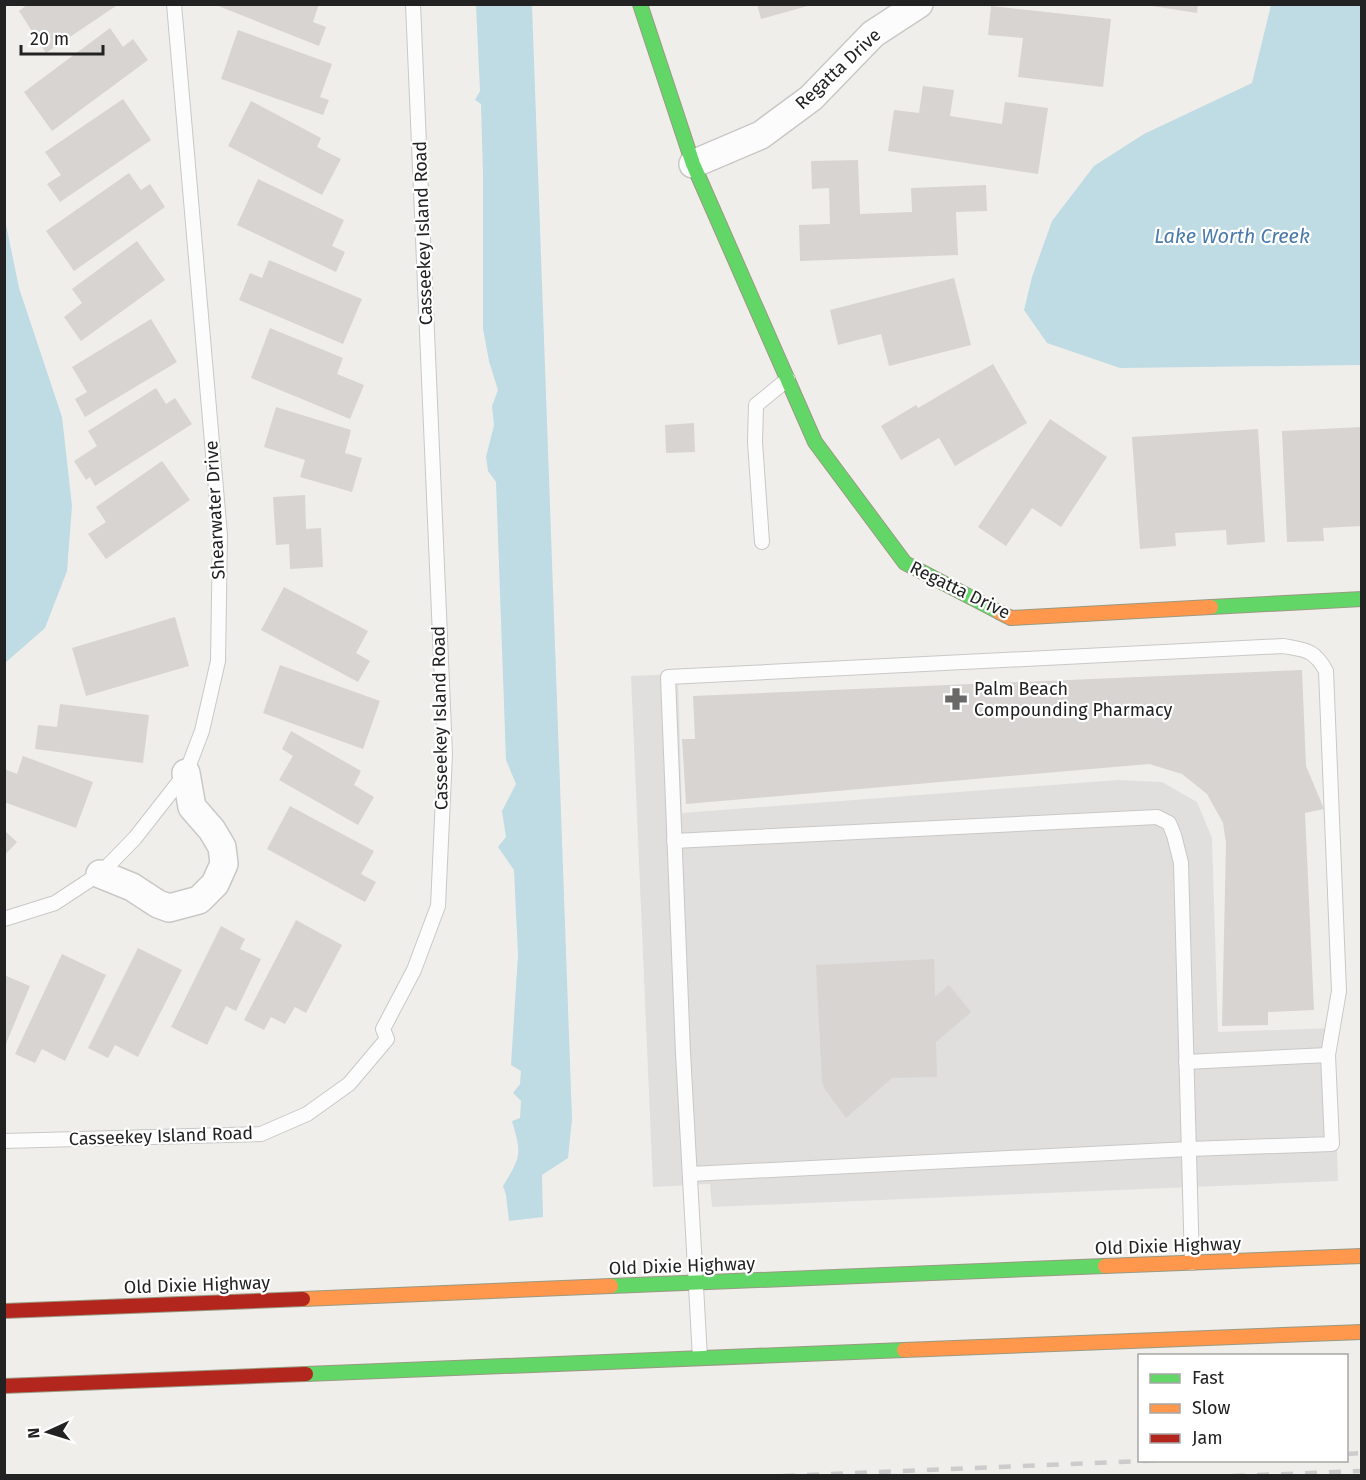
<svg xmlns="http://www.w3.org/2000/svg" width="1366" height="1480" viewBox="0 0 1366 1480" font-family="'Fira Sans',sans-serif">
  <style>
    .parking { fill: #e0dfde }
    .water { fill: #bfdbe3 }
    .building { fill: #d7d4d2 }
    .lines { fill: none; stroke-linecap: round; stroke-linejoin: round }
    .lane-casing { stroke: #c9c8c7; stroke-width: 16 }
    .street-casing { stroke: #c9c8c7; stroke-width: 30 }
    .fast-casing { stroke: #999a82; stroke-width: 16 }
    .slow-casing { stroke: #999a82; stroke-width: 16 }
    .jam-casing { stroke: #999a82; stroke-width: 16 }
    .lane { stroke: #fdfcfc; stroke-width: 14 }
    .street { stroke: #fdfcfc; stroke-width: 27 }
    .fast { stroke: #63d668; stroke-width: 14 }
    .slow { stroke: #ff974d; stroke-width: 14 }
    .jam { stroke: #b3261e; stroke-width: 14 }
    .rail { stroke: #ccc; stroke-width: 4.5; stroke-dasharray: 12 12; stroke-linecap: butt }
    .labels { text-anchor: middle; stroke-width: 4.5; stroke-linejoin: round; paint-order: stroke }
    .street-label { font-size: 18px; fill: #222; stroke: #fff }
    .poi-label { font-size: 18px; fill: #222; stroke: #fff; text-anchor: start }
    .water-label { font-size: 20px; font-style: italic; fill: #4a7aab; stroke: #fff }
  </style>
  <rect width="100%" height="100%" fill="#f0eeeb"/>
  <polygon class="parking" points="678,674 682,813 1118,780 1162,782 1197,802 1212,838 1218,1032 1333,1028 1338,1181 712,1207 710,1184 653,1187 631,676"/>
  <g class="water">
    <path d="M 476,5 L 532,5 L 572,1119 L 568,1158 L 542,1175 L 543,1217 L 509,1221 L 506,1195 L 503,1186 C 521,1156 522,1155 512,1121 L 520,1118 L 521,1101 L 513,1093 L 520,1084 L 521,1071 L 511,1065 L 518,955 L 514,870 L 498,847 L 506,837 L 502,811 L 516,784 L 506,760 L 496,482 L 488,471 L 486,457 L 494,425 L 492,406 L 498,390 L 489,361 L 483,329 L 483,175 L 481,104 L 475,100 L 480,91 Z"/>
    <polygon points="1271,5 1361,5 1361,365 1120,368 1047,343 1024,310 1032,277 1052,221 1094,166 1144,134 1252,83"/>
    <polygon points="4,215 19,288 62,417 72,506 67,571 45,628 5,663"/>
  </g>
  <g class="building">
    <polygon points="28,4 119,4 46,53 19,11"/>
    <polygon points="319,4 313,22 326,27 319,46 216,5"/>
    <polygon points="757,4 811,4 811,5 761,19"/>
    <polygon points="1152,4 1198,4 1197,13 1152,6"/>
    <polygon points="991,6 1111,19 1103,87 1018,77 1023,38 988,35"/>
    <polygon points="110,28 123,47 133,39 148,60 52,131 24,92"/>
    <polygon points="238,30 332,64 320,97 329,100 323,115 221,79"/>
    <polygon points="923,86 954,90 950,116 1002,124 1005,102 1048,108 1038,174 888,151 894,110 919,113"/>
    <polygon points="123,99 151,140 60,202 47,184 61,175 45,152"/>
    <polygon points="251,101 321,138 317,147 341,159 322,195 228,146"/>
    <polygon points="858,160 860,214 912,212 911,188 986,185 987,211 956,212 958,255 800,261 799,225 830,224 829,188 812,189 811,161"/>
    <polygon points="129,173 141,190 150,184 165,207 74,271 46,231"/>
    <polygon points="258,179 344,220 332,246 345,252 336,272 237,225"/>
    <polygon points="137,241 165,280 81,341 64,317 82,303 72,289"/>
    <polygon points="269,260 362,299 343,344 239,300 250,273 262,278"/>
    <polygon points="954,278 971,345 889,366 881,334 838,345 830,310"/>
    <polygon points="151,319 177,362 85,417 75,399 87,392 72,367"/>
    <polygon points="270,328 343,358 337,374 364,385 350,419 251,378"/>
    <polygon points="993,364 1027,423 955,466 939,438 901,460 881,426 916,405 918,408"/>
    <polygon points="156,388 166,404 175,398 192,424 95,486 90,477 86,480 74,461 97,446 88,431"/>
    <polygon points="276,407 351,430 345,453 362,458 352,492 300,477 305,460 264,447"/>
    <polygon points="1050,419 1107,457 1061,527 1032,508 1006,546 978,527"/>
    <polygon points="694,423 695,452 666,453 665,425"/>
    <polygon points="1362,427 1362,526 1323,528 1324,541 1287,542 1282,431"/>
    <polygon points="1258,429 1265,542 1227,545 1226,530 1175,533 1176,546 1140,549 1132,437"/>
    <polygon points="162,461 190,500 106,559 88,534 106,522 96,507"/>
    <polygon points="305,495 306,529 321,528 323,567 290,569 289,544 276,545 273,497"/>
    <polygon points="284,587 368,631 356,653 370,661 358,682 261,630"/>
    <polygon points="175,617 189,666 86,696 72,648"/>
    <polygon points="280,665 380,701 363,749 263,713"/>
    <polygon points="1302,670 1306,766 1324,809 1305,813 1314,1010 1268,1012 1268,1025 1222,1026 1226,843 1223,823 1207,794 1182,774 1149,764 686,804 682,739 695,739 693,696"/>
    <polygon points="60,704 149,715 143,763 35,749 38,725 57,727"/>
    <polygon points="291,731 361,771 354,785 374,797 358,825 279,780 293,756 282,749"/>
    <polygon points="23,756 93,782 76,828 4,802 4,769 17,774"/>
    <polygon points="290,806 374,851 361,874 376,882 365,902 267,849"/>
    <polygon points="4,830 17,842 4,856"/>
    <polygon points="296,920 342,945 306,1013 295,1007 285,1024 271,1017 264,1030 244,1020"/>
    <polygon points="221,926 245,939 240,949 261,959 236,1011 226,1006 207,1045 171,1027"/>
    <polygon points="138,948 182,970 138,1057 115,1045 108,1058 88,1048"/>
    <polygon points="62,954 106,975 65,1061 42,1049 35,1063 15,1054"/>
    <polygon points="934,959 935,997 949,985 971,1012 936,1042 937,1077 892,1078 846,1118 824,1088 822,1081 816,965"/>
    <polygon points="4,975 30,986 5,1046 4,1046"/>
  </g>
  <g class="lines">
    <g class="lane-casing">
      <g id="lane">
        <polyline points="762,542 755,442 756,405 788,379"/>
        <polyline points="674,841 1157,817 1169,823 1174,835 1181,863 1192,1263"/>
        <polyline points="4,919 55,903 102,872 135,838 186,773 202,731 218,661 220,535 174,4"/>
        <polyline points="4,1141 261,1134 307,1114 349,1084 387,1039 383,1029 414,970 438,906 445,754 413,4"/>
        <polyline points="690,1174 1189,1149 1332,1144 1328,1055 1186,1062"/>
        <path d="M 700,1358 L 683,1053 L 668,677 L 1283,646 C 1305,650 1314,649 1326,671 L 1339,991 L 1328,1055"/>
      </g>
    </g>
    <g class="street-casing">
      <g id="street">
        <polyline points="693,164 761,135 811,98 873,34 919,4"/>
        <polyline points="100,874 132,887 158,904 169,908 199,900 215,884 224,864 222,847 212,830 192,807 186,773"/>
      </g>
    </g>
    <g class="fast-casing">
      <g id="fast">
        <polyline points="640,4 693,164 815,442 905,563 999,612"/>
        <polyline points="1211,607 1362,599"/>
        <polyline points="611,1286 1105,1266"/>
        <polyline points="306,1374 904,1350"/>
      </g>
    </g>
    <g class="slow-casing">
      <g id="slow">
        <polyline points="999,612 1011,618 1211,607"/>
        <polyline points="1105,1266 1362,1256"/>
        <polyline points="303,1299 611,1286"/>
        <polyline points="904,1350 1362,1332"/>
      </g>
    </g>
    <g class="jam-casing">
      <g id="jam">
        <polyline points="4,1311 303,1299"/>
        <polyline points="4,1386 306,1374"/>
      </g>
    </g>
    <use href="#lane" class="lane"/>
    <use href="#street" class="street"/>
    <use href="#fast" class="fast"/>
    <use href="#slow" class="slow"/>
    <use href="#jam" class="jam"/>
    <g class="rail">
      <polyline points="1346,1454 1362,1453"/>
      <polyline points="783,1476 1166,1460"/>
      <polyline points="1233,1476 1362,1471"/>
    </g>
  </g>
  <defs>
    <g id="pharmacy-bare" transform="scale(1.8)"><path d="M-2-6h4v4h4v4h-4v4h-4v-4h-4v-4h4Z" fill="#6a6968" stroke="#fff" stroke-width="2.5" paint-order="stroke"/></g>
  </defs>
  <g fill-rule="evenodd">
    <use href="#pharmacy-bare" x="956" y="699"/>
  </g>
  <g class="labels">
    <g class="street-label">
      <text transform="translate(838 69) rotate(-43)" y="6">Regatta Drive</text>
      <text transform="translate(423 233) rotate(-92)" y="6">Casseekey Island Road</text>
      <text transform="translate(215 510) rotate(-93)" y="6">Shearwater Drive</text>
      <text transform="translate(960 590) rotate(26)" y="6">Regatta Drive</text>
      <text transform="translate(440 718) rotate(-91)" y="6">Casseekey Island Road</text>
      <text transform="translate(161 1136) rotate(-2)" y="6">Casseekey Island Road</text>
      <text transform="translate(1168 1246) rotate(-2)" y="6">Old Dixie Highway</text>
      <text transform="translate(682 1266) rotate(-2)" y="6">Old Dixie Highway</text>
      <text transform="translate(197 1285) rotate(-2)" y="6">Old Dixie Highway</text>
    </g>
    <g class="poi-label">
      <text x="974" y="695">Palm Beach<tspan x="974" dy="21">Compounding Pharmacy</tspan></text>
    </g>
    <g class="water-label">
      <text x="1232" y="243">Lake Worth Creek</text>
    </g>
  </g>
  <rect width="1366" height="1480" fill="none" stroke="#222222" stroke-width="12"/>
  <rect x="1138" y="1354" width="210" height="108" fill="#ffffff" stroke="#a7a7a7" stroke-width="1.5"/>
  <rect x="1150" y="1374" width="30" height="9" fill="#63d668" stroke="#a7a7a7" stroke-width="1.5"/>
  <text x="1192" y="1384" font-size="18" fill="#222222">Fast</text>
  <rect x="1150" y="1404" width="30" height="9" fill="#ff974d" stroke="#a7a7a7" stroke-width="1.5"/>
  <text x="1192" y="1414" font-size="18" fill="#222222">Slow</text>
  <rect x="1150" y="1434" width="30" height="9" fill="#b3261e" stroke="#a7a7a7" stroke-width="1.5"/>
  <text x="1192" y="1444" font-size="18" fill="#222222">Jam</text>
  <g transform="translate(48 1432) rotate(266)" stroke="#ffffff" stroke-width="4.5" paint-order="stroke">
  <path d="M0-4.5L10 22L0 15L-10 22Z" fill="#222222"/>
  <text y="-9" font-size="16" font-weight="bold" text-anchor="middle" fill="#222222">N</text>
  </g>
  <path d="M21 45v9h82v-9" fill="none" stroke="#222222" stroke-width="3"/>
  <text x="30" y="45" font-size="18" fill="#222222" stroke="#ffffff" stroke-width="4.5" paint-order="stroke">20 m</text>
</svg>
